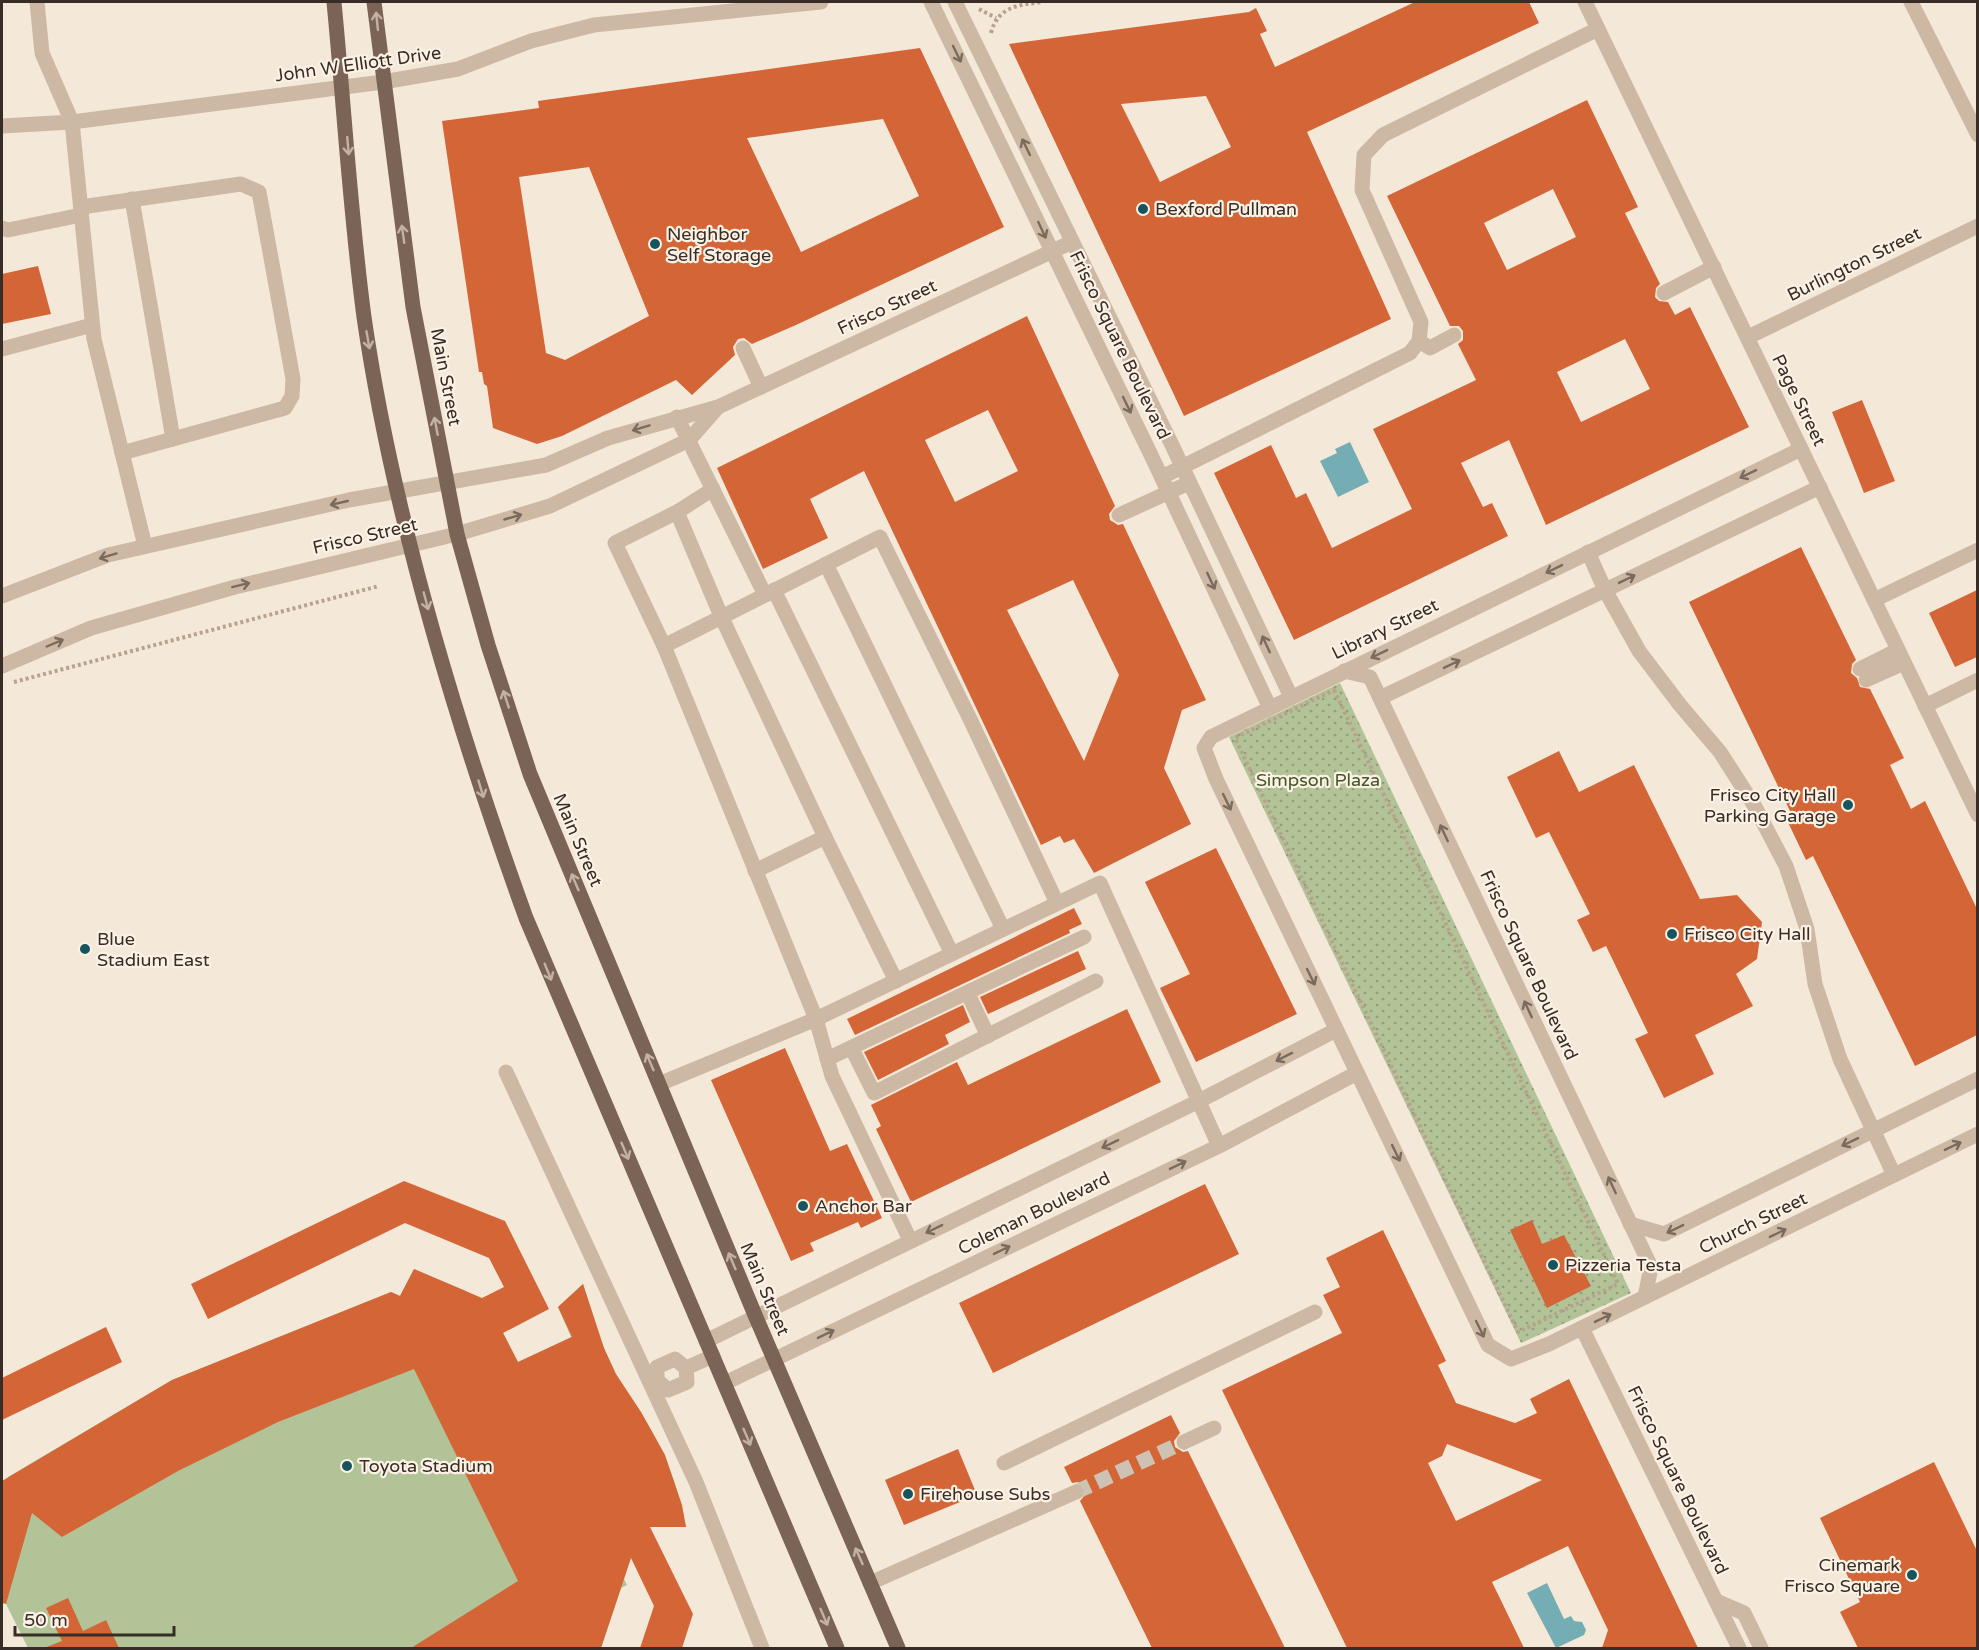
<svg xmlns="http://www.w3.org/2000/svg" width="1979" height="1650" viewBox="0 0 1979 1650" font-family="'Varela Round',sans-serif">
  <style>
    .green { fill: url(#green-dots) }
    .pitch { fill: #b2c497 }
    .water { fill: #74aeb4 }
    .building { fill: #d36537; fill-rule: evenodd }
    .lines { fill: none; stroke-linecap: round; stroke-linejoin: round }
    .minor-tunnel { stroke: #cec2b4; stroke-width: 15; stroke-dasharray: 15 8; stroke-linecap: butt }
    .path { stroke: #b9a28d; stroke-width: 4; stroke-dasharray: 3 3; stroke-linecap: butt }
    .minor { stroke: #cdb8a3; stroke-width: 15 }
    .major { stroke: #7b6455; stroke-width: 15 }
    .oneway { stroke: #c1b2a4 }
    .oneway2 { stroke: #7a6b5e }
    .poi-dot { fill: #17545d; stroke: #fbf2e5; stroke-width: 2 }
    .labels { text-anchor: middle; stroke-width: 4.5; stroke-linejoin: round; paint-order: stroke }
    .street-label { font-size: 18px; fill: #372c26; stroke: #fbf2e5 }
    .poi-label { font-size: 18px; fill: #372c26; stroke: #fbf2e5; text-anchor: start }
    .park-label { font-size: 18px; fill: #435827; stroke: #fbf2e5 }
  </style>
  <defs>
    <pattern id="green-dots" width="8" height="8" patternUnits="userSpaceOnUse" patternTransform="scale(1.5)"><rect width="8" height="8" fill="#b2c497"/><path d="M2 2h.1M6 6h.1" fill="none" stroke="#929f7b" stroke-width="1.8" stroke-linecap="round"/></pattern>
  </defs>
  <rect width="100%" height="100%" fill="#f4e8d8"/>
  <polygon class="green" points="1340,683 1631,1293 1521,1343 1229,737"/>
  <path class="pitch" d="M 414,1269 L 466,1291 L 458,1321 L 485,1297 L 518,1362 L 571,1337 L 558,1307 L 583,1284 C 593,1314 601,1347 616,1375 C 623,1388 633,1400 641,1413 C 664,1448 678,1486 686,1527 L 595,1520 L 627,1585 L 621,1588 L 601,1648 L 28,1648 L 2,1596 L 2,1492 L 21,1498 L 8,1477 L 172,1380 L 391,1292 L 400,1296 Z"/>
  <g class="water">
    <polygon points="1350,442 1369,482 1338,497 1320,461 1337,453 1335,449"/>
    <polygon points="1547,1583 1564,1619 1571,1616 1574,1621 1582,1622 1586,1630 1584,1635 1556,1648 1527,1593"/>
  </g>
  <g class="building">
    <path d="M 1415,2 L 1529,2 L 1539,23 L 1307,132 L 1391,319 L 1184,416 L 1009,44 L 1249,12 L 1256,8 L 1267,31 L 1260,34 L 1275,67 ZM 1206,96 L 1231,147 L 1160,182 L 1121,104 Z"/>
    <path d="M 920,48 L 1004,227 L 796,325 L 752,344 L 744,338 L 738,339 L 733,347 L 735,355 L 692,395 L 676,380 L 562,436 L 537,444 L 493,428 L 487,386 L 484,384 L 482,372 L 479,372 L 442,121 L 539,108 L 538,101 ZM 883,119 L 919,196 L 801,252 L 747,138 ZM 589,167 L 649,316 L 565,360 L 546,353 L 519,177 Z"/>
    <path d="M 1587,100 L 1638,207 L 1625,213 L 1660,284 L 1656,288 L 1655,297 L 1659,301 L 1668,302 L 1675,315 L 1690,307 L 1749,427 L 1546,525 L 1509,440 L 1461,463 L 1483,507 L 1492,503 L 1508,536 L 1294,640 L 1214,473 L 1271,445 L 1296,498 L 1306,493 L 1332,548 L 1412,509 L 1373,429 L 1476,380 L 1458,344 L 1463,340 L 1463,331 L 1459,326 L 1450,326 L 1387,196 ZM 1553,189 L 1576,237 L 1507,270 L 1484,223 ZM 1625,339 L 1650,389 L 1581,422 L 1557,372 Z"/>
    <polygon points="38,266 51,314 2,324 2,274"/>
    <path d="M 1027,316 L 1115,506 L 1109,514 L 1110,520 L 1118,525 L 1123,524 L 1206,700 L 1182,710 L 1164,768 L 1191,824 L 1094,873 L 1074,839 L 1064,843 L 1060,836 L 1041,845 L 864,471 L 810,499 L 828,538 L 763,569 L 717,468 ZM 988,410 L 1018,471 L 955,502 L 925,440 ZM 1073,580 L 1119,675 L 1084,761 L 1007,610 Z"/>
    <polygon points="1862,400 1895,481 1864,493 1832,412"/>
    <polygon points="1801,547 1856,660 1852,664 1851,673 1857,678 1860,687 1870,689 1904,758 1890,765 1911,809 1925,801 1977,909 1977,1035 1915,1066 1813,856 1806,860 1785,816 1791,813 1689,602"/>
    <polygon points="1977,590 1977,657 1955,667 1929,613"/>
    <polygon points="1559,751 1579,792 1634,765 1700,899 1737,895 1762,922 1757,959 1736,974 1753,1006 1695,1035 1714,1074 1664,1098 1635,1039 1648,1033 1606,946 1593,952 1577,920 1590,914 1549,832 1536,838 1507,777"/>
    <polygon points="1216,848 1297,1014 1196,1062 1160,988 1190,974 1145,882"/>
    <polygon points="1074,908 1082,924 1069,930 1070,933 855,1035 847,1019"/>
    <polygon points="1078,951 1086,969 988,1014 980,997"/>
    <polygon points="963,1005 970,1022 945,1035 949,1044 878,1080 864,1052"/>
    <polygon points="1127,1009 1161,1082 911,1202 876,1129 881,1126 871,1105 957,1062 968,1085"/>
    <polygon points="785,1048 830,1151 847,1144 882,1218 861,1228 858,1222 810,1243 814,1251 791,1261 711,1080"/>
    <polygon points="404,1181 505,1221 549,1309 503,1333 518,1362 572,1337 558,1307 583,1284 604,1348 616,1374 641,1412 665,1455 682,1505 686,1527 650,1527 693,1614 682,1648 640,1648 654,1606 631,1558 601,1648 411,1648 518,1581 414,1369 278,1422 178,1471 62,1537 32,1513 6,1604 2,1603 2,1481 172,1380 391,1292 400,1296 414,1269 482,1298 504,1287 489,1258 405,1223 208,1319 191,1284"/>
    <polygon points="1205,1184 1239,1254 993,1373 959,1303"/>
    <polygon points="1532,1220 1542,1244 1564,1235 1591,1286 1547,1308 1510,1230"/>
    <path d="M 1383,1230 L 1446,1361 L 1438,1365 L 1456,1403 L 1515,1423 L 1537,1413 L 1530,1399 L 1569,1379 L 1698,1648 L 1602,1648 L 1608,1630 L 1568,1546 L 1492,1582 L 1524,1648 L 1347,1648 L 1222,1390 L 1342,1333 L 1323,1295 L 1340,1287 L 1326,1258 ZM 1447,1444 L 1542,1480 L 1456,1521 L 1428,1463 L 1442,1456 Z"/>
    <polygon points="106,1327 122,1362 2,1420 2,1378"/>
    <polygon points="1171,1415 1180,1433 1174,1441 1175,1447 1183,1452 1188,1451 1285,1648 1152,1648 1080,1501 1086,1494 1085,1488 1078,1482 1072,1483 1064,1467"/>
    <polygon points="958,1449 977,1495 904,1525 885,1480"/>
    <polygon points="1934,1462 1977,1551 1977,1648 1858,1648 1840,1612 1860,1602 1820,1518"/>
    <polygon points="68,1598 83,1631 106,1620 119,1648 44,1648 62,1641 46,1608"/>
  </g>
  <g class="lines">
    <polyline class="minor-tunnel" points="1076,1492 1184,1442"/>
    <g class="path">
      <polyline points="979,9 996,18"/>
      <path d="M 991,33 C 998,6 1019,5 1042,2"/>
      <polyline points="14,682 379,586"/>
      <polygon points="1334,690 1618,1284 1518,1332 1235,738"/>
    </g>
    <g class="minor">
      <polyline points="37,2 42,53 72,122 94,339 145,546"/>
      <polyline points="931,2 1151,455 1270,708"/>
      <polyline points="955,2 1172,445 1291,697"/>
      <polyline points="1585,2 1978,815"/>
      <polyline points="1911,2 1978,135"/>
      <polyline points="2,126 72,122 383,82 458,69 531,41 594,25 821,2"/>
      <polyline points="132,199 173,439"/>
      <polyline points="81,207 241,184 259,192 293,379 292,396 285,408 122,453"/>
      <polyline points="2,228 8,230 81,215"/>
      <polyline points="1664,293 1714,267"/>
      <polyline points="1748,337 1978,226"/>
      <polyline points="1419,341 1430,348 1454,335"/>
      <polyline points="743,348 761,387"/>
      <polyline points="2,349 92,325"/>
      <polyline points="677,417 765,595"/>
      <polyline points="1801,449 1211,737 1204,748 1216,779 1488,1345 1511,1359 1549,1344 1978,1134"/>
      <polyline points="1162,477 1410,353 1419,341 1421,322 1362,190 1364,155 1383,135 1598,29"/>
      <polyline points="677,512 713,489"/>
      <polyline points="1119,515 1189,483"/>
      <polyline points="1588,552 1605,590 1639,651 1680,705 1720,752 1754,805 1786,866 1807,929 1815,984 1840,1059 1894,1175"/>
      <polyline points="826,564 1003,929"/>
      <polyline points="774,590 952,954"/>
      <polyline points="2,596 108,555 349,500 546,465 608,438 718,407 1072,242"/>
      <polyline points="1874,600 1978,550"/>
      <polyline points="664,646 615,543 677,512 721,616 825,837"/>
      <polyline points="2,666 91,628 235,587 457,534 550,506 689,440 718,407"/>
      <polyline points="1860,669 1898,650"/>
      <polyline points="1344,671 1370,677 1651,1267 1645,1297"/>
      <polyline points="1866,680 1904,663"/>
      <polyline points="1380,698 1820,487"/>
      <polyline points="1925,706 1978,680"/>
      <polyline points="755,871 825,837 896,981"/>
      <polyline points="968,994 988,1036"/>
      <polyline points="852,1049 874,1093 1096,981"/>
      <polyline points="827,1059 1084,937"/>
      <polyline points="506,1072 696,1482 762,1648"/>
      <polyline points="659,1084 816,1019 1100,883 1219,1146"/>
      <polyline points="1630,1224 1664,1234 1978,1079"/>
      <polyline points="910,1240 832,1076 816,1019 664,646 880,537 970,719 1057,903"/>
      <polyline points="1582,1328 1739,1648"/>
      <polyline points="706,1341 1197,1102 1336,1030"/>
      <polygon points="675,1359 686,1368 687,1382 668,1390 657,1380 657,1367"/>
      <polyline points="686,1368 713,1356"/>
      <polyline points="725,1383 1219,1146 1357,1073"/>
      <polyline points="1184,1442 1214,1428"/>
      <polyline points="1004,1463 1315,1312"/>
      <polyline points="870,1583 1076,1492"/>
      <polyline points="1716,1601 1744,1613 1761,1648"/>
    </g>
    <g class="major">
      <path d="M 334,2 C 344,106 350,212 364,317 C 393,518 457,727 526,918 L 837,1648"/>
      <polyline points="374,2 413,307 457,534 488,645 530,774 755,1315 898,1648"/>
    </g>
  </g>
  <defs><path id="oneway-shaft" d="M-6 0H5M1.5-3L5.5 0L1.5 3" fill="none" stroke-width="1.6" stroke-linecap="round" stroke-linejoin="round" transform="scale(1.5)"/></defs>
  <g class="oneway">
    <use href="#oneway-shaft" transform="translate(377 21) rotate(-96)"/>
    <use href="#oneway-shaft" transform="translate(348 146) rotate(85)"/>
    <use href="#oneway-shaft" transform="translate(403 234) rotate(-98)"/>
    <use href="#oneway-shaft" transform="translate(368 340) rotate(80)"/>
    <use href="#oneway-shaft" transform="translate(436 426) rotate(-101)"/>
    <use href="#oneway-shaft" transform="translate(426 601) rotate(75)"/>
    <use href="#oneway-shaft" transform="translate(506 699) rotate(-108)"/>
    <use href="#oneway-shaft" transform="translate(481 789) rotate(73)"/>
    <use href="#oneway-shaft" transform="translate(575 882) rotate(-113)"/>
    <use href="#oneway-shaft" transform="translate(548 972) rotate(68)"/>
    <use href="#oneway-shaft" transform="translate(650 1062) rotate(-113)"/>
    <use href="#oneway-shaft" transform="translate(625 1151) rotate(67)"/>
    <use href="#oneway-shaft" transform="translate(732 1261) rotate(-113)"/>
    <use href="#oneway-shaft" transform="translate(747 1437) rotate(67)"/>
    <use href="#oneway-shaft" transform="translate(859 1556) rotate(-114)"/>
    <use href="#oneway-shaft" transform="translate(824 1617) rotate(67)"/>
  </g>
  <g class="oneway2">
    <use href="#oneway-shaft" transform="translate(957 54) rotate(64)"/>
    <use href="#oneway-shaft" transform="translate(1026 147) rotate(-116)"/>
    <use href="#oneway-shaft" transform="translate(1042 230) rotate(65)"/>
    <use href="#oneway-shaft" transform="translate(1127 405) rotate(64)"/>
    <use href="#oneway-shaft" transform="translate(641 428) rotate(163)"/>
    <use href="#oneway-shaft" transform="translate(1748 474) rotate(154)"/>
    <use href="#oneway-shaft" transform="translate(339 503) rotate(167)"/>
    <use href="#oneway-shaft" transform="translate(513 517) rotate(-16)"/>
    <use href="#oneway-shaft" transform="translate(108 556) rotate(163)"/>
    <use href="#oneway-shaft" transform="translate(1554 569) rotate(154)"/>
    <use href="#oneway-shaft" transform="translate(1627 579) rotate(-26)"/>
    <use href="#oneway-shaft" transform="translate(1211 581) rotate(65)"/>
    <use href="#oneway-shaft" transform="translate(241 585) rotate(-14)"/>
    <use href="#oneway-shaft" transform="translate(55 643) rotate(-23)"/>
    <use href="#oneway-shaft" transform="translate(1266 644) rotate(-115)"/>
    <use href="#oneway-shaft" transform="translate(1379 654) rotate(154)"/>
    <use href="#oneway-shaft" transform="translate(1452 664) rotate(-26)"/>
    <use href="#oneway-shaft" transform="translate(1227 802) rotate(64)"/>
    <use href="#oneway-shaft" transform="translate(1444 833) rotate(-115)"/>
    <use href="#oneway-shaft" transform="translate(1311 977) rotate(64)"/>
    <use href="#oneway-shaft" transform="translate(1528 1009) rotate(-115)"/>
    <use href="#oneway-shaft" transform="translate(1284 1057) rotate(153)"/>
    <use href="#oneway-shaft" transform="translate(1850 1142) rotate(154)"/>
    <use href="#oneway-shaft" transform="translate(1110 1144) rotate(154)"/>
    <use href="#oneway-shaft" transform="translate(1953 1146) rotate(-26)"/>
    <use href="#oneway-shaft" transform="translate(1396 1153) rotate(64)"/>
    <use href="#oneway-shaft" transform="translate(1178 1165) rotate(-26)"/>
    <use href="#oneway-shaft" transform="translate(1612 1185) rotate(-115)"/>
    <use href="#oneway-shaft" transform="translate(934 1229) rotate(154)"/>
    <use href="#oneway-shaft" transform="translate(1675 1229) rotate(154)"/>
    <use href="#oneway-shaft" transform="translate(1778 1233) rotate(-26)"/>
    <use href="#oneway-shaft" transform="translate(1002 1250) rotate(-26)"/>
    <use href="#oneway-shaft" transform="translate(1603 1318) rotate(-26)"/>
    <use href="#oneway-shaft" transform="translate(1480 1329) rotate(64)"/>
    <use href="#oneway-shaft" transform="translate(826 1334) rotate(-26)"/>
  </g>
  <g class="poi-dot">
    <circle cx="1143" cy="209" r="6"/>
    <circle cx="655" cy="244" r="6"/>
    <circle cx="1848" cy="805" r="6"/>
    <circle cx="1672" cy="934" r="6"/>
    <circle cx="85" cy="949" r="6"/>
    <circle cx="803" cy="1206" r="6"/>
    <circle cx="1553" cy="1265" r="6"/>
    <circle cx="347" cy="1466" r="6"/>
    <circle cx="908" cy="1494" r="6"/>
    <circle cx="1912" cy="1575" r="6"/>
  </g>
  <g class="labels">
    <g class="street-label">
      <text transform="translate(358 64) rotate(-8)" y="6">John W Elliott Drive</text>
      <text transform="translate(1854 264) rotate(-26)" y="6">Burlington Street</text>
      <text transform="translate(887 307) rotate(-25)" y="6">Frisco Street</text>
      <text transform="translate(1120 345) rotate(64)" y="6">Frisco Square Boulevard</text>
      <text transform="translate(446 377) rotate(79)" y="6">Main Street</text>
      <text transform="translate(1799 400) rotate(64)" y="6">Page Street</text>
      <text transform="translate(365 536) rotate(-13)" y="6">Frisco Street</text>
      <text transform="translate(1385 629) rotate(-26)" y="6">Library Street</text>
      <text transform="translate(578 840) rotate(67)" y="6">Main Street</text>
      <text transform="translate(1529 965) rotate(65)" y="6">Frisco Square Boulevard</text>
      <text transform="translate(1034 1213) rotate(-26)" y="6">Coleman Boulevard</text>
      <text transform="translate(1753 1223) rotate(-26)" y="6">Church Street</text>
      <text transform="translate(765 1289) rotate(67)" y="6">Main Street</text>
      <text transform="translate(1678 1480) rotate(64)" y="6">Frisco Square Boulevard</text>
    </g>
    <g class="poi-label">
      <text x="1155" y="215">Bexford Pullman</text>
      <text x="667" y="240">Neighbor<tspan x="667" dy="21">Self Storage</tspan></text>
      <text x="1836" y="801" text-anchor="end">Frisco City Hall<tspan x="1836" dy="21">Parking Garage</tspan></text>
      <text x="1684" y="940">Frisco City Hall</text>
      <text x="97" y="945">Blue<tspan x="97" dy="21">Stadium East</tspan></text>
      <text x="815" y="1212">Anchor Bar</text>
      <text x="1565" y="1271">Pizzeria Testa</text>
      <text x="359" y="1472">Toyota Stadium</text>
      <text x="920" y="1500">Firehouse Subs</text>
      <text x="1900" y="1571" text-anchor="end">Cinemark<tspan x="1900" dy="21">Frisco Square</tspan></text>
    </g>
    <g class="park-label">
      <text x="1318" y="786">Simpson Plaza</text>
    </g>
  </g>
  <rect width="1979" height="1650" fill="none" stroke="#372c26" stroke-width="6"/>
  <path d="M15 1626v9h159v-9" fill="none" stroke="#372c26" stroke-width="3"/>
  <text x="24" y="1626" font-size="18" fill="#372c26" stroke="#fbf2e5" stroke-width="4.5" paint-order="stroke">50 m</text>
</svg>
